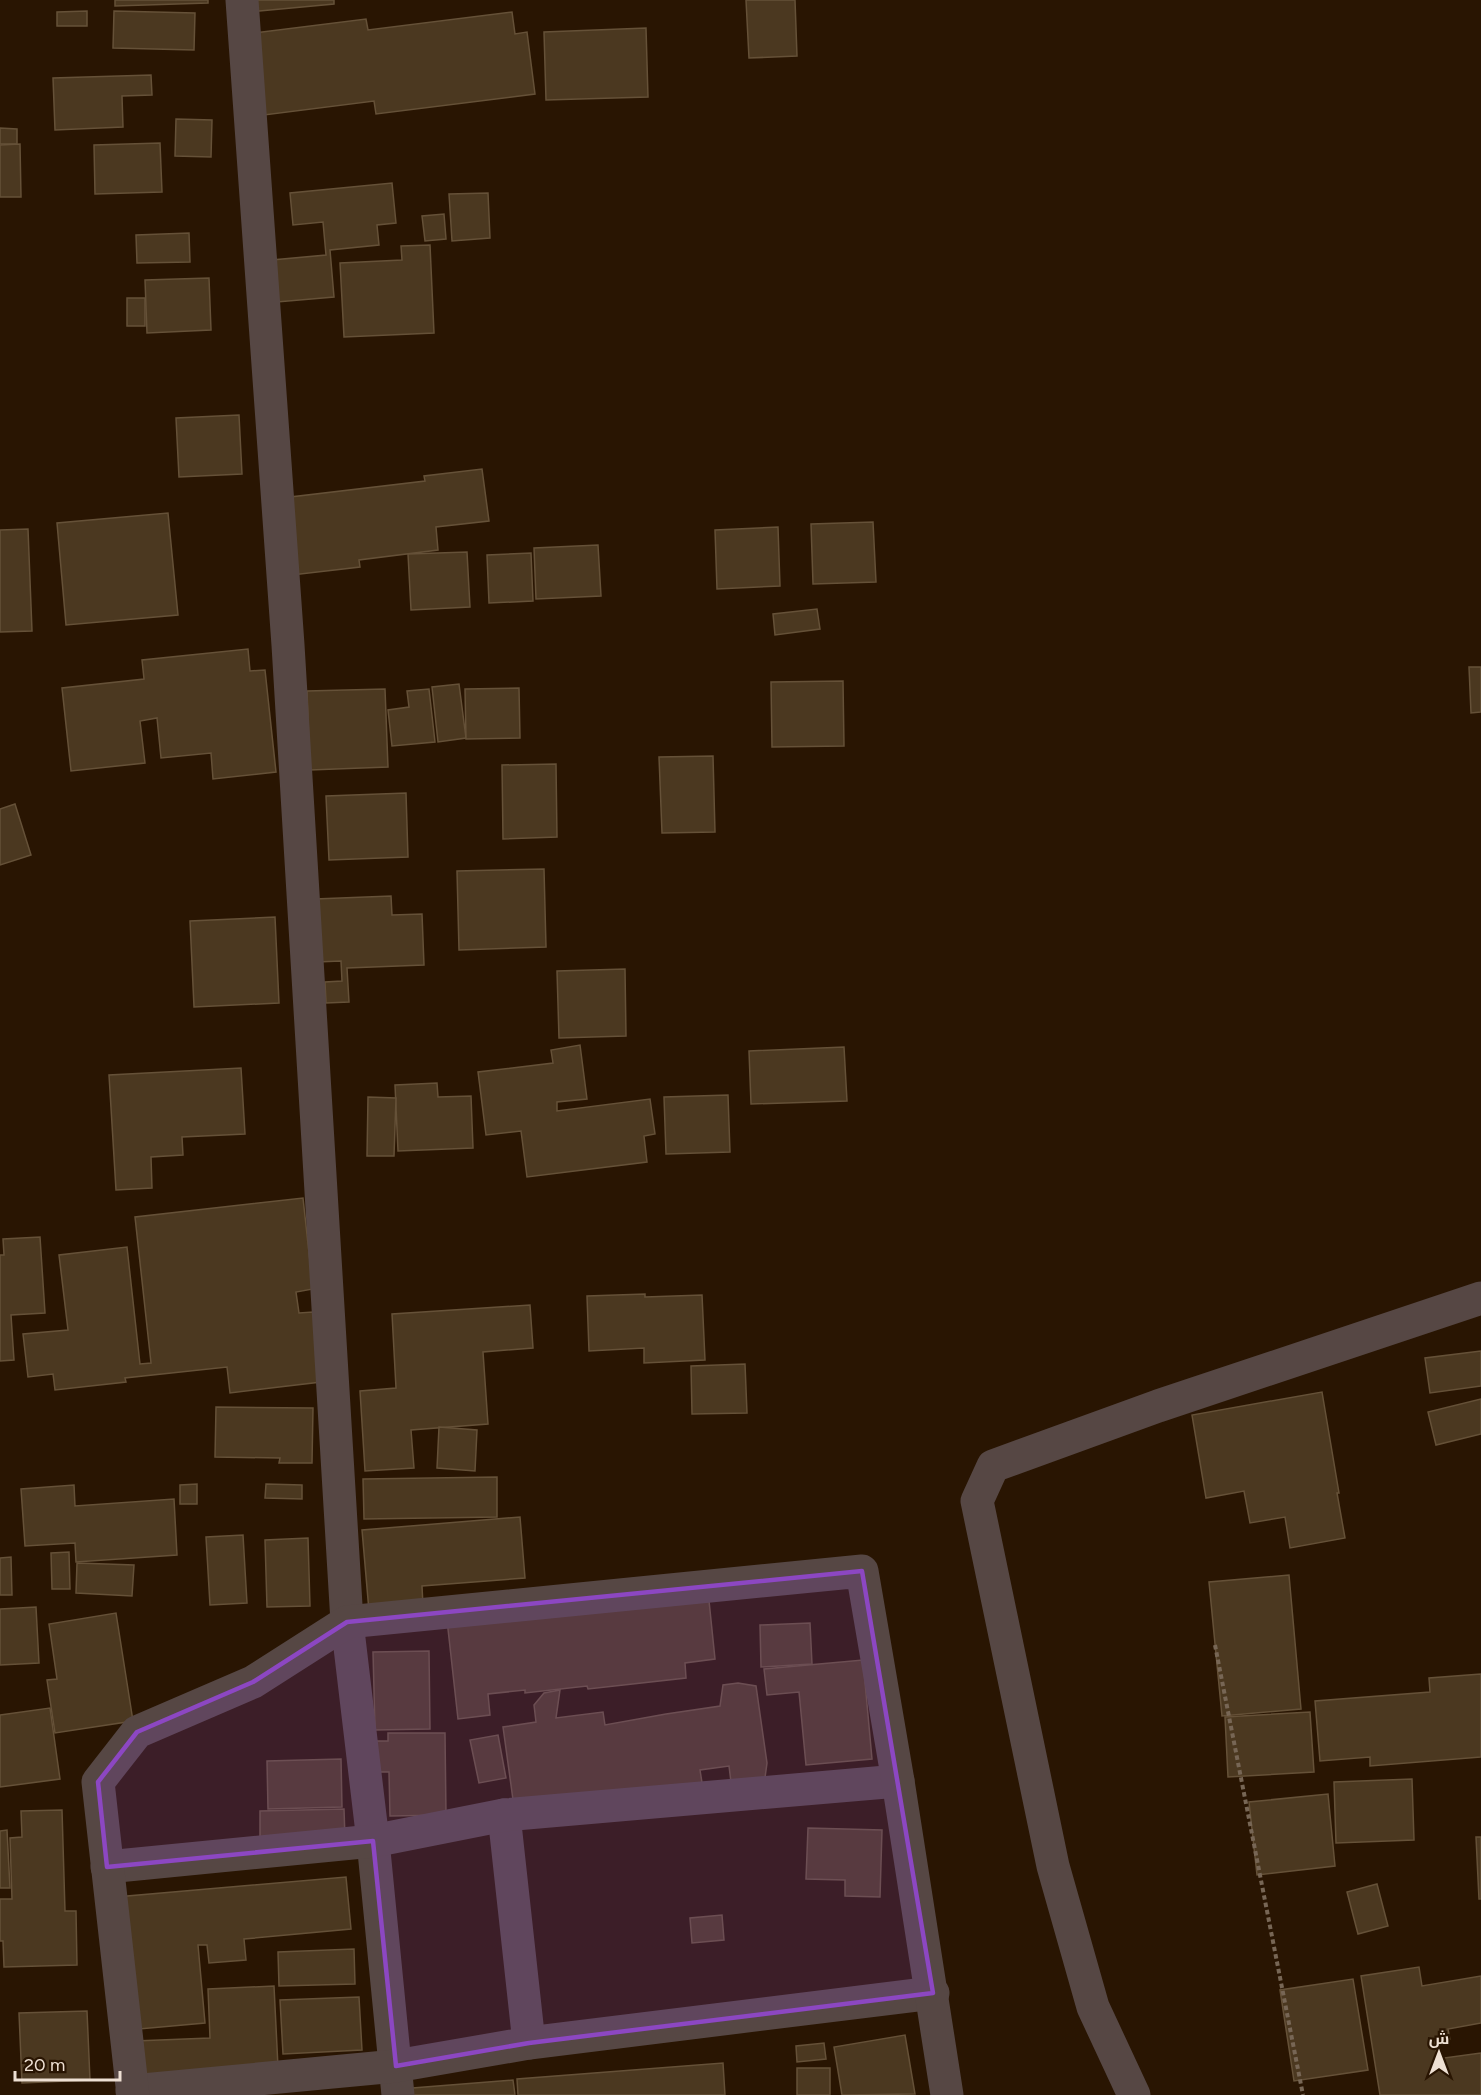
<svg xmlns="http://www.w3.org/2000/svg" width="1481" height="2095" viewBox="0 0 1481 2095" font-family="Figtree,Cairo,sans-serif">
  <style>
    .building { fill: #4b3820; stroke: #655138; stroke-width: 1.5 }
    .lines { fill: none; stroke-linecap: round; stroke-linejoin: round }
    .path { stroke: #765; stroke-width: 4; stroke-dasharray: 4.5 3; stroke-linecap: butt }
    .minor { stroke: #564744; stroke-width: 33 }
    .marked { fill: #8c47c2; fill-opacity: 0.2; stroke: #8c47c2; stroke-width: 4.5; stroke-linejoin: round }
  </style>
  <rect width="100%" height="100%" fill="#291502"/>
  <g class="building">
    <polygon points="115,0 208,0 208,3 115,6"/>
    <polygon points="247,0 334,0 334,4 248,12"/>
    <polygon points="746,0 795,0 797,56 749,58"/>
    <polygon points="87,11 87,26 57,26 57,12"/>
    <polygon points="114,11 195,13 194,50 113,48"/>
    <polygon points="512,12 515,34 527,32 535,94 376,114 374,101 264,115 254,33 366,19 368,30"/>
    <polygon points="646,28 648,97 546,100 544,32"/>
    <polygon points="151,75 152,95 122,96 123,127 55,130 53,78"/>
    <polygon points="176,119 212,120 211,157 175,156"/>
    <polygon points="0,128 17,129 17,144 0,144"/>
    <polygon points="160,143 162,192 95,194 94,145"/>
    <polygon points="20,144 21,197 0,197 0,145"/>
    <polygon points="392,183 396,223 377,225 379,245 330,250 334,297 277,302 272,260 326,255 323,222 293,225 290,193"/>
    <polygon points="488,193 490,238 452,241 449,194"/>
    <polygon points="444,214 446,239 425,241 422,216"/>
    <polygon points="189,233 190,262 137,263 136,235"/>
    <polygon points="430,245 434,333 344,337 340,263 402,260 401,246"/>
    <polygon points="209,278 211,330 147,333 145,280"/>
    <rect x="127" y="298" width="18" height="28"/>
    <polygon points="239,415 242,474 179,477 176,418"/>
    <polygon points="482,469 489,521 436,527 438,550 359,560 360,567 292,575 282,498 425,481 424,476"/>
    <polygon points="168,513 178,615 66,625 57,523"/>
    <polygon points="873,522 876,582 813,584 811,524"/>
    <polygon points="778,527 780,586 717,589 715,530"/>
    <polygon points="28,529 32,631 0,632 0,530"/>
    <polygon points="598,545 601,596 536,599 534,548"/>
    <polygon points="467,552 470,607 411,610 408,554"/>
    <polygon points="531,553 533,601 489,603 487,555"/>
    <polygon points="817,609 820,629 775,635 773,614"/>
    <polygon points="248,649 250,671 265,670 276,772 213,779 211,753 161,758 157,718 140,721 145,763 71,771 62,688 144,679 142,660"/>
    <polygon points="1469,667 1481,667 1481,712 1471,713"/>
    <polygon points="843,681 844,746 772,747 771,682"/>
    <polygon points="459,684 466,738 438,742 432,687"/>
    <polygon points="519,688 520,738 466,739 465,689"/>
    <polygon points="385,689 388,767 310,770 307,691"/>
    <polygon points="429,689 435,742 392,746 388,710 409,707 407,691"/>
    <polygon points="713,756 715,832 662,833 659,757"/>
    <polygon points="556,764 557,837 503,839 502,765"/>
    <polygon points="406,793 408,857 329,860 326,796"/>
    <polygon points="15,804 31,855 0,865 0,809"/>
    <polygon points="544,869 546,947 459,950 457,871"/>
    <polygon points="391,896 392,915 422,914 424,965 347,968 349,1002 326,1003 325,982 342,981 341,961 317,962 315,899"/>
    <polygon points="275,917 279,1003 194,1007 190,921"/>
    <polygon points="625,969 626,1036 559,1038 557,971"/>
    <polygon points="580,1045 587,1099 557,1102 557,1111 650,1099 655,1134 644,1136 647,1162 527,1177 521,1131 486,1135 478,1072 553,1063 551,1050"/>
    <polygon points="844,1047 847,1101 751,1104 749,1051"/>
    <polygon points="241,1068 245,1134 182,1137 183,1155 151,1157 152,1188 116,1190 109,1075"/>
    <polygon points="437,1083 438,1097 471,1096 473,1148 398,1151 395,1085"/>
    <polygon points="728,1095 730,1152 666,1154 664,1097"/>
    <polygon points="368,1097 396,1098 394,1156 367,1156"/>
    <polygon points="303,1198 313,1289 296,1292 299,1313 313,1312 321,1382 230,1393 227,1367 125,1378 126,1382 55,1390 53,1374 28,1377 23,1334 68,1330 59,1255 127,1247 140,1364 151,1363 135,1217"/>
    <polygon points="40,1237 45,1313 11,1315 14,1360 0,1361 0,1255 4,1255 3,1239"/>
    <polygon points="645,1294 645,1297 702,1295 705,1360 644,1363 644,1348 589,1351 587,1296"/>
    <polygon points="530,1305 533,1348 483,1352 488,1424 411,1430 414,1468 365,1471 360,1391 396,1388 392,1314"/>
    <polygon points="1481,1351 1481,1386 1430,1393 1425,1358"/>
    <polygon points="745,1364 747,1413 692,1414 691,1366"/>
    <polygon points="1322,1392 1339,1493 1337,1493 1345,1538 1290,1548 1285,1517 1250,1523 1244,1491 1206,1498 1192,1415"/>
    <polygon points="1481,1399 1481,1434 1436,1445 1428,1412"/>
    <polygon points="216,1407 313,1408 312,1463 279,1463 280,1458 215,1457"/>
    <polygon points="439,1427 477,1430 475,1471 437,1468"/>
    <polygon points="497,1477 497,1517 364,1519 363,1479"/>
    <polygon points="197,1484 197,1504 180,1504 180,1485"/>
    <polygon points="266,1484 302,1485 302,1499 265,1498"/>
    <polygon points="74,1485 75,1506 174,1499 177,1555 76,1562 75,1543 25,1546 21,1489"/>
    <polygon points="520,1517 525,1578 422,1586 423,1606 369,1611 362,1530"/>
    <polygon points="243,1535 247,1603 210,1605 206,1537"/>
    <polygon points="308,1538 310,1606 267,1607 265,1540"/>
    <polygon points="69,1552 70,1589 52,1589 51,1553"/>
    <polygon points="11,1557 12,1595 0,1595 0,1558"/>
    <polygon points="77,1563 134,1565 132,1596 76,1593"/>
    <polygon points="1289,1575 1301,1709 1222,1716 1209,1582"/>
    <polygon points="708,1591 715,1659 685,1663 686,1678 588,1689 587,1686 525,1693 525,1690 488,1694 490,1715 458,1719 447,1620"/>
    <polygon points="36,1607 39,1663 0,1665 0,1609"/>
    <polygon points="116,1613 133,1721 55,1733 47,1680 57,1679 49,1624"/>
    <polygon points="810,1623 812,1664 761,1667 760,1625"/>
    <polygon points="429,1651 430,1729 375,1730 373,1652"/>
    <polygon points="863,1660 872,1759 806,1765 799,1692 767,1695 764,1669"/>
    <polygon points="1481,1674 1481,1757 1370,1766 1370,1757 1320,1761 1315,1701 1430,1692 1429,1678"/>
    <polygon points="738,1683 756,1686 767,1763 764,1785 732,1790 729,1766 700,1770 703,1789 514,1807 503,1727 536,1722 534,1705 544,1693 560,1690 556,1718 603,1712 605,1725 666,1714 720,1706 723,1685"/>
    <polygon points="50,1708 60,1779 0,1787 0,1715"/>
    <polygon points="1310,1712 1314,1772 1228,1777 1225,1717"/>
    <polygon points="388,1733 445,1733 446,1815 390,1816 389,1772 363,1772 362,1741 388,1741"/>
    <polygon points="498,1735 506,1778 479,1783 470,1740"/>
    <polygon points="341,1759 342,1807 268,1809 267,1761"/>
    <polygon points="1412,1779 1414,1840 1336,1843 1334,1782"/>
    <polygon points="1328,1794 1335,1866 1257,1875 1249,1802"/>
    <polygon points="344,1809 345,1838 260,1840 260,1811"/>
    <polygon points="62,1810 65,1911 76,1911 77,1965 4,1967 3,1941 0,1941 0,1899 12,1899 10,1838 22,1837 21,1811"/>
    <polygon points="808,1828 882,1830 880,1897 845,1896 845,1880 806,1879"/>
    <polygon points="7,1830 10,1888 0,1888 0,1831"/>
    <polygon points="1476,1837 1481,1837 1481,1899 1479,1899"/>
    <polygon points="346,1877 351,1929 244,1939 246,1960 209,1963 207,1945 198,1945 205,2023 128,2030 116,1897"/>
    <polygon points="1377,1884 1388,1926 1358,1934 1347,1892"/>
    <polygon points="722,1915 724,1940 692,1943 690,1918"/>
    <polygon points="354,1949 355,1984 279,1986 278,1952"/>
    <polygon points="1419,1967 1422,1986 1481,1976 1481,2023 1448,2029 1450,2040 1435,2042 1437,2059 1481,2053 1481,2095 1380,2095 1361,1976"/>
    <polygon points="1353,1979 1368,2070 1294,2081 1280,1990"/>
    <polygon points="274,1986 278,2067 137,2081 135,2041 210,2038 208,1989"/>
    <polygon points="359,1997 362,2050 283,2054 280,2000"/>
    <polygon points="87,2011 90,2080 22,2083 19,2013"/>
    <polygon points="905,2035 915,2094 842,2095 834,2047"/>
    <polygon points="824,2043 826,2059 797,2062 796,2046"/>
    <polygon points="723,2063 725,2095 518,2095 517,2079"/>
    <rect x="797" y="2068" width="33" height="27"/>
    <polygon points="513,2080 515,2095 400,2095 400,2089"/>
  </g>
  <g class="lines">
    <polyline class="path" points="1215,1645 1303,2095"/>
    <g class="minor">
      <polyline points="242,0 288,645 347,1622 373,1841 398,2095"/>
      <polyline points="504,1815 529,2043"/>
      <polyline points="107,1867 373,1841 504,1815 898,1781"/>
      <polyline points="132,2091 396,2066 529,2043 933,1993"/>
      <polyline points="133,2095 98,1782 137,1732 253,1682 347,1622 862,1571 898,1781 947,2095"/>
      <polyline points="1134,2095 1093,2007 1053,1866 977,1501 993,1466 1158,1406 1481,1298"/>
    </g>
  </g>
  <path class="marked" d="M 862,1571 L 933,1993 L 529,2043 L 396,2066 L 373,1841 L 107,1867 L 98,1782 L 137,1732 L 253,1682 L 347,1622 Z"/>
  <g transform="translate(1439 2053)" stroke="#291502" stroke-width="4.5" paint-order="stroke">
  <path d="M0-4.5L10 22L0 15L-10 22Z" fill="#eee0d3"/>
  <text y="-9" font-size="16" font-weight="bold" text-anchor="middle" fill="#eee0d3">ش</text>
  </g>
  <path d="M15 2071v9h105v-9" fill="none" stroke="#eee0d3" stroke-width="3"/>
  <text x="24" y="2071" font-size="18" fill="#eee0d3" stroke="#291502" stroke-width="4.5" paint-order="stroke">20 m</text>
</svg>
